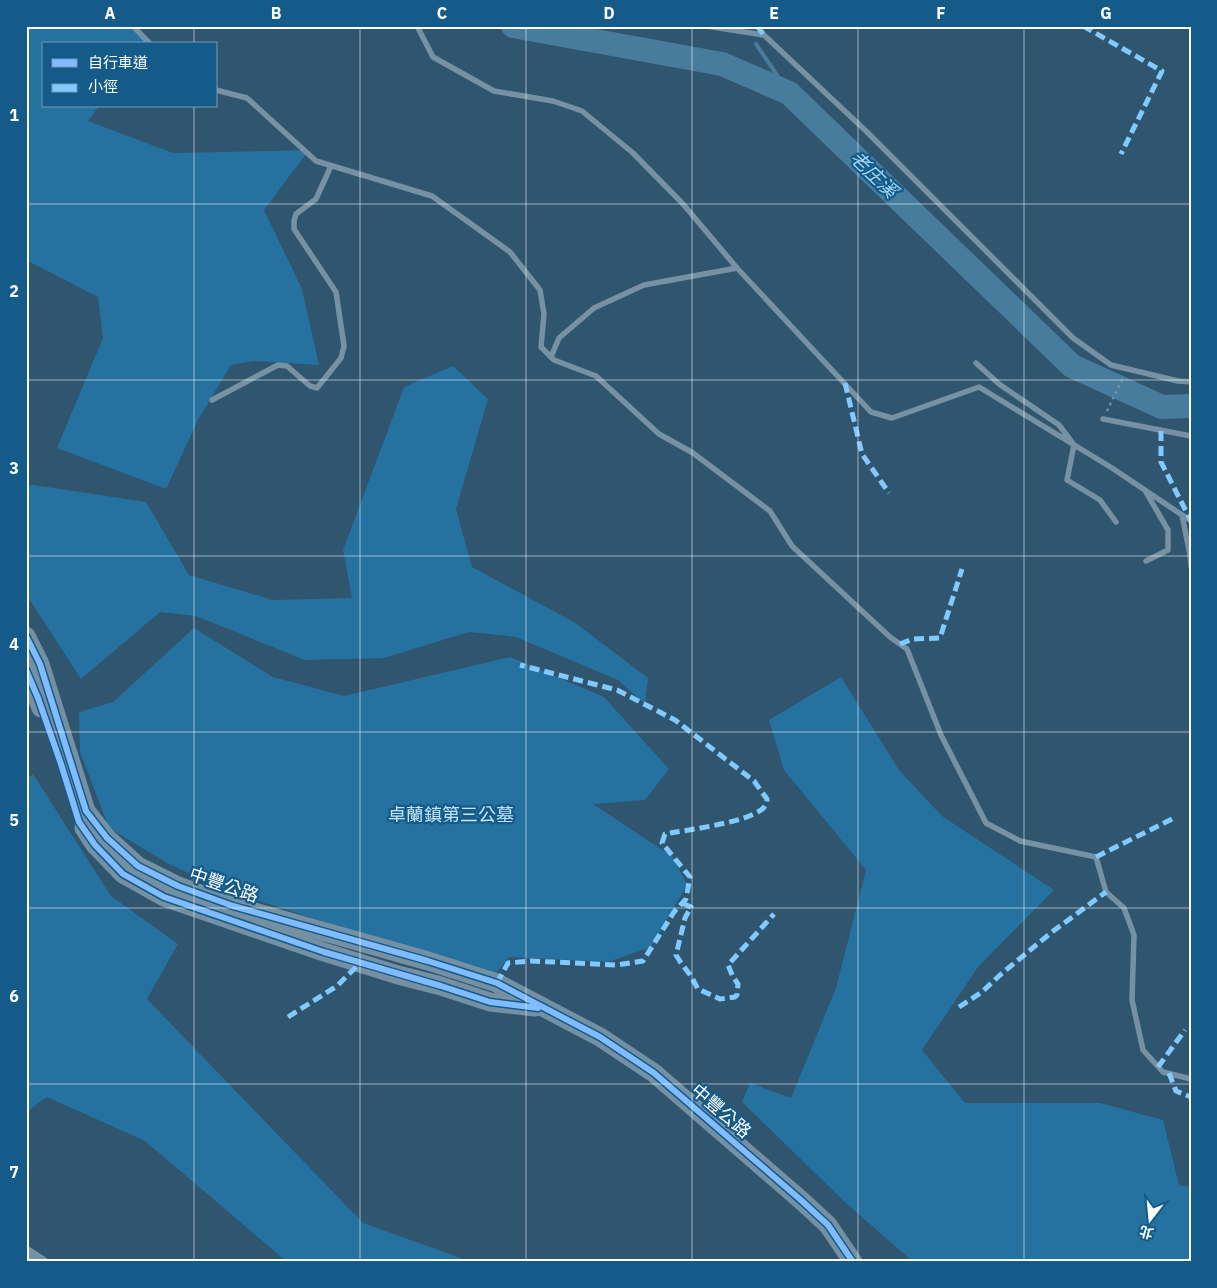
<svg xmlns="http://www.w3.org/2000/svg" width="1217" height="1288" viewBox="0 0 1217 1288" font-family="'IBM Plex Sans','Noto Sans TC',sans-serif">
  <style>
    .green { fill: #25719f }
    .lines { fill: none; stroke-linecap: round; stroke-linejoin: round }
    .stream { stroke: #487c9c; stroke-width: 4 }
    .river { stroke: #487c9c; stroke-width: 24 }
    .path { stroke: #7691a4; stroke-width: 2.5; stroke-dasharray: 2.5 4; stroke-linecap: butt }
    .service { stroke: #7691a4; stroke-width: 5.5 }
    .minor { stroke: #7691a4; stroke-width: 11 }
    .primary { stroke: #7590a2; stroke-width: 19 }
    .quiet { stroke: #80caff; stroke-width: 5; stroke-dasharray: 10 5; stroke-linecap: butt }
    .cycleway-casing { stroke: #145b8a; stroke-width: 9 }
    .cycleway { stroke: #80bcff; stroke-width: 6 }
    .grid { fill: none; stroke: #fff; stroke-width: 1; stroke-opacity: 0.55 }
    .labels { text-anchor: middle; stroke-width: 4.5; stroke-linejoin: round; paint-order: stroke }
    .park-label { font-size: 18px; fill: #c1e5fb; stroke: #145b8a }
    .street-label { font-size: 18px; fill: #fff; stroke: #145b8a }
    .water-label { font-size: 19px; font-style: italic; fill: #a6d9f7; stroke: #145b8a }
    .neatline { fill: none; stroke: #fff; stroke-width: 2 }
    .grid-label { font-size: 16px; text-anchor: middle; font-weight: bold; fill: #fff }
  </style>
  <rect width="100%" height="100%" fill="#2f556f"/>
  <g class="green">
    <polygon points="26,26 125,26 152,40 149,44 44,44 44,106 99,106 88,121 173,153 309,150 264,210 302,289 319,365 254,361 231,365 198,420 166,489 57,448 103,338 98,297 26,260"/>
    <polygon points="453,366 488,399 456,509 472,567 574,622 648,678 645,704 618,680 516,637 469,632 384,658 305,660 196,616 160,612 81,679 26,594 26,485 34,485 146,502 189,575 273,600 352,598 343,550 404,387"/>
    <polygon points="194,628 273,677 344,696 510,657 604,697 669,769 645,800 593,804 673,857 687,885 651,947 608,962 509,957 494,976 225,890 167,863 109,828 80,752 79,712 113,702"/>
    <polygon points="841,677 899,770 942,816 1054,890 978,967 922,1050 965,1103 1100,1103 1163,1120 1179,1185 1191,1187 1191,1262 913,1262 846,1203 742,1102 750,1083 791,1098 836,988 866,870 784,770 769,720"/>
    <polygon points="33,774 111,896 178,944 147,999 363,1223 472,1262 287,1262 145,1141 47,1097 26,1112 26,779"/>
  </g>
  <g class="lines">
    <polyline class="stream" points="756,44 789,93"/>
    <polyline class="river" points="513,26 722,64 789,93 1072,366 1162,407 1191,406"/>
    <polyline class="path" points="1107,411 1123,378"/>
    <g class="service">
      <polyline points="133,26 150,44"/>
      <polyline points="417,26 433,57 494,91 553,101 582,111 633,153 683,204 737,268 871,412 892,418 979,387 1112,468 1191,521"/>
      <polyline points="706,26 764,35 867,132 1073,338 1111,365 1178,381 1191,382"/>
      <polyline points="216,90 247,98 316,161 432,196 510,252 540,290 544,314 541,347 554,360 596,376 659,434 693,453 770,511 792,546 890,637 907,649 941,735 986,823 1020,841 1096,857 1106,892 1124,908 1134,935 1132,1000 1143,1050 1163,1072 1191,1079"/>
      <polyline points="551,357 559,338 594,308 644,285 737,268"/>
      <polyline points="976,363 999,384 1059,425 1074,445 1067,480 1100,500 1116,522"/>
      <polyline points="212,400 278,365 287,366 310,386 317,388 341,358 344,346 336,292 294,229 294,221 296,214 316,199 331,166"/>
      <polyline points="1103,419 1191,436"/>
      <polyline points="1182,515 1190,555 1191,566"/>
      <polyline points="1146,561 1168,550 1168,530 1146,492"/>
    </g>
    <polyline class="minor" points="26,1251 43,1262"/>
    <g class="primary">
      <polyline points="26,636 40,664 86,811 107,838 138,866 178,886 233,906 428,961 497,983 600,1037 654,1073 802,1201 828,1225 853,1262"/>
      <polyline points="26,670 41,708"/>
      <polyline points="84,828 95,845 123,874 164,897 324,952 398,975 441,986 490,1002 535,1007"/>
    </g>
    <g class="quiet">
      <polyline points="757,26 764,35"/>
      <polyline points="1083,26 1162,71 1121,154"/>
      <polyline points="845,383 862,454 889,493"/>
      <polyline points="1161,431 1161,462 1191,521"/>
      <polyline points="900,644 913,639 940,638 962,569"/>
      <polyline points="1096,857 1176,817"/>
      <polyline points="682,903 691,907 685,918 676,955 681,963 691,976 698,989 720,999 735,997 737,995 738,984 733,977 728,965 774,914"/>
      <path d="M 497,983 L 508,963 L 531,961 L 617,965 L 643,961 L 674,912 L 686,899 L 690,877 L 662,843 L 665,834 C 685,830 755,822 765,806 C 767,804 767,801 767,799 L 754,781 L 675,720 L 617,690 L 520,665"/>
      <polyline points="959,1007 982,992 1000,975 1052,932 1106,892"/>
      <polyline points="288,1017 337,986 360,963"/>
      <polyline points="1158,1067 1185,1030"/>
      <polyline points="1169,1073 1176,1091 1191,1097"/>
    </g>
    <g class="cycleway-casing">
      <g id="cycleway">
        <polyline points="26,636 40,664 86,811 107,838 138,866 178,886 233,906 428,961 497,983 600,1037 654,1073 802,1201 828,1225 853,1262"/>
        <polyline points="26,670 38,698 61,764 79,822 95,845 123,874 164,897 324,952 441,986 490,1002 538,1008"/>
      </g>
    </g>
    <use href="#cycleway" class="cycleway"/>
  </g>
  <path class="grid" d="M 194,26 L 194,44M 360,26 L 360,1262M 526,26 L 526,1262M 692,26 L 692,1262M 858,26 L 858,1262M 1024,26 L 1024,1262M 194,106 L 194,1262M 26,204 L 1191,204M 26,380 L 1191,380M 26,556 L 1191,556M 26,732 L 1191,732M 26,908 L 1191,908M 26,1084 L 1191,1084"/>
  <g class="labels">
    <g class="park-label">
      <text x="451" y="821">卓蘭鎮第三公墓</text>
    </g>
    <g class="street-label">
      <text transform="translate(224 885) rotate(19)" y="6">中豐公路</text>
      <text transform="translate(721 1111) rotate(41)" y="6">中豐公路</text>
    </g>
    <g class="water-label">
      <text transform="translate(874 174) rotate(44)" y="7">老庄溪</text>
    </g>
  </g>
  <rect width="1217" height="1288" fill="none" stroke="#145b8a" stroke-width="55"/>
  <rect x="42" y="42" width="175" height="65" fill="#145b8a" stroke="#729db9"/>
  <rect x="52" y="59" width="25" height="8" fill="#80bcff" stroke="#729db9"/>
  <text x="88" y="68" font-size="15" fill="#ffffff">自行車道</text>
  <rect x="52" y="84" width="25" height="8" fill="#80caff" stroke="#729db9"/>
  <text x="88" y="92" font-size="15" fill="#ffffff">小徑</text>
  <g transform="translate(1150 1220) rotate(196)" stroke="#145b8a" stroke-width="4" paint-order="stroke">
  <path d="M0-4L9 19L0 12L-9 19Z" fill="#ffffff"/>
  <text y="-8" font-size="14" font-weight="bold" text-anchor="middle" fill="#ffffff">北</text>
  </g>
  <rect x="28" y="28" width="1162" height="1232" class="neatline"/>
  <g class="grid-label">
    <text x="110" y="19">A</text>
    <text x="276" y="19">B</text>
    <text x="442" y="19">C</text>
    <text x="609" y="19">D</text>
    <text x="774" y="19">E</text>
    <text x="941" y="19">F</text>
    <text x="1106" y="19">G</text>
    <text x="14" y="121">1</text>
    <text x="14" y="297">2</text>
    <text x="14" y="474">3</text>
    <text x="14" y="650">4</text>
    <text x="14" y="826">5</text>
    <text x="14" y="1002">6</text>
    <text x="14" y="1178">7</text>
  </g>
</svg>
